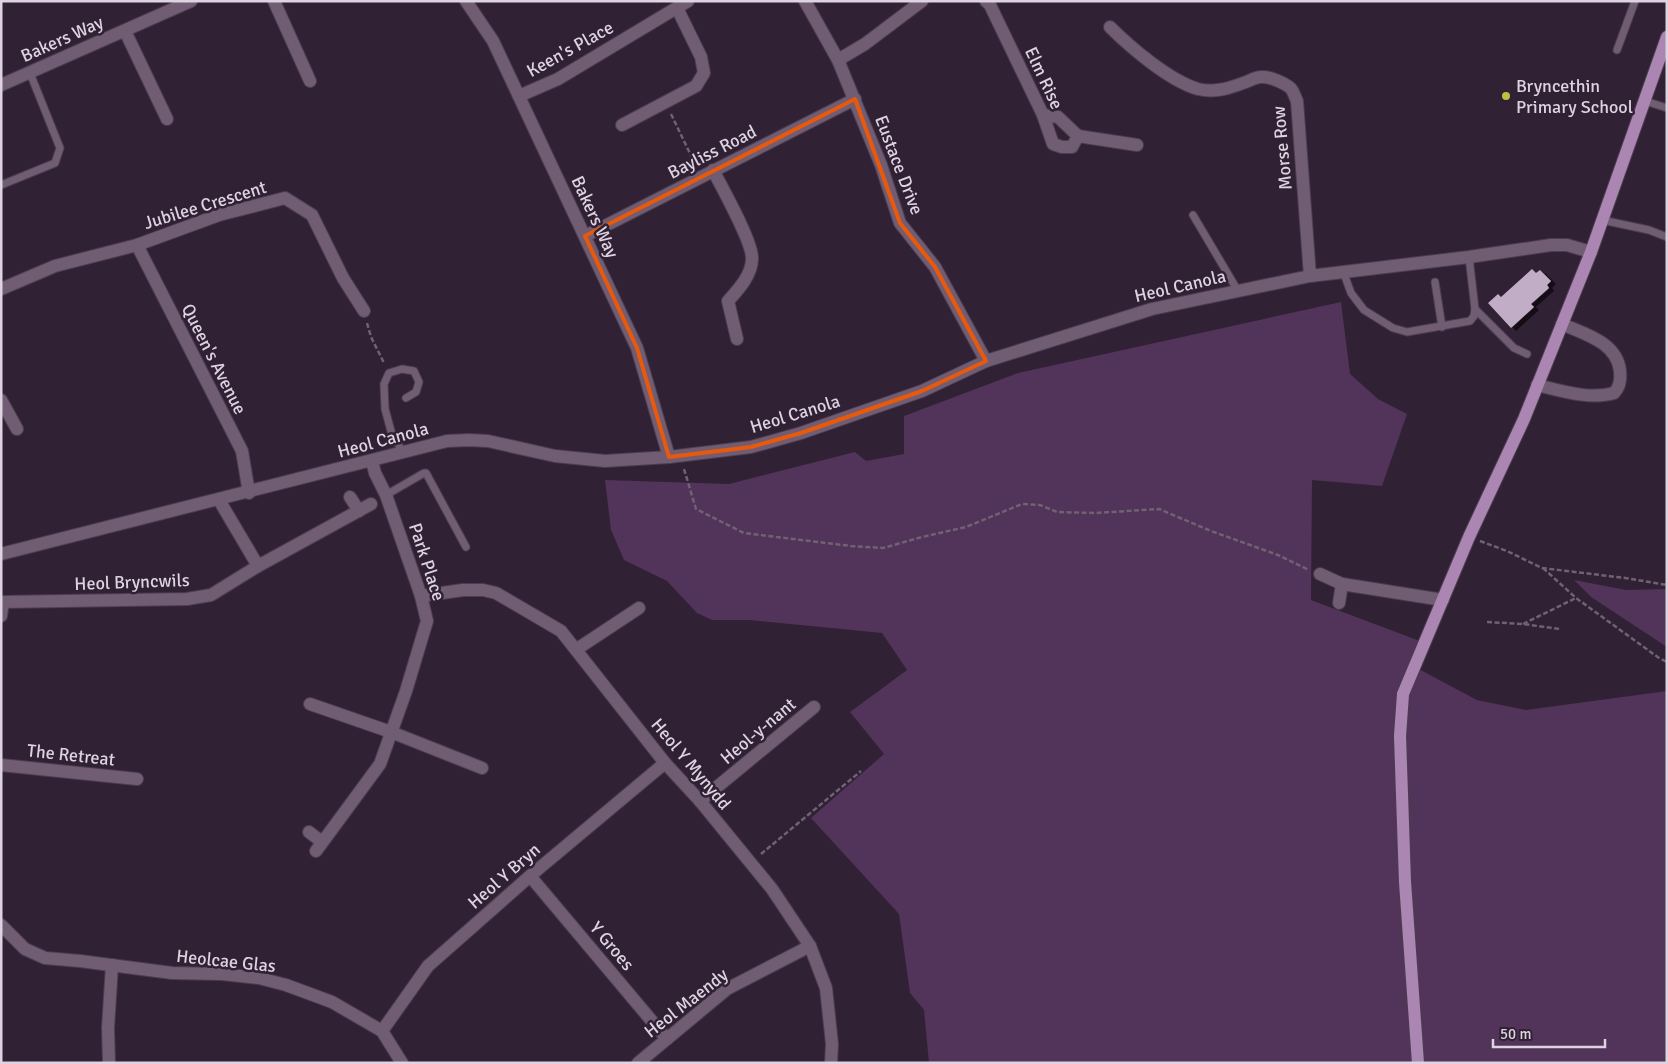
<svg xmlns="http://www.w3.org/2000/svg" width="1668" height="1064" viewBox="0 0 1668 1064" font-family="Signika,sans-serif">
  <style>
    .green { fill: #523359 }
    .building { fill: #c2adc7; filter: url(#shadow) }
    .lines { fill: none; stroke-linecap: round; stroke-linejoin: round }
    .lane-casing { stroke: #4c3e4f; stroke-width: 9 }
    .street-casing { stroke: #4c3e4f; stroke-width: 14 }
    .secondary-casing { stroke: #4c3e4f; stroke-width: 14 }
    .primary-casing { stroke: #4c3e4f; stroke-width: 14 }
    .path { stroke: #706273; stroke-width: 2.5; stroke-dasharray: 5 2.5; stroke-linecap: butt }
    .lane { stroke: #705d74; stroke-width: 7 }
    .street { stroke: #705d74; stroke-width: 12 }
    .secondary { stroke: #705d74; stroke-width: 12 }
    .primary { stroke: #ab86b2; stroke-width: 12 }
    .marked { fill: none; stroke: #e8590c; stroke-width: 4; stroke-linejoin: round }
    .poi-dot { fill: #bdbf43; stroke: #312135; stroke-width: 2 }
    .labels { text-anchor: middle; stroke-width: 5; stroke-linejoin: round; paint-order: stroke }
    .street-label { font-size: 18px; fill: #ded3e0; stroke: #312135 }
    .poi-label { font-size: 18px; fill: #ded3e0; stroke: #312135; text-anchor: start }
  </style>
  <defs>
    <filter id="shadow"><feDropShadow dx="5" dy="3" stdDeviation="0" flood-color="#0009"/></filter>
  </defs>
  <rect width="100%" height="100%" fill="#312135"/>
  <g class="green">
    <polygon points="1341,302 1350,374 1378,399 1407,414 1382,486 1312,480 1311,600 1425,643 1415,667 1477,700 1526,710 1667,691 1667,1063 929,1063 924,1010 910,993 899,914 811,818 884,754 850,712 907,670 882,633 750,620 712,620 697,613 667,581 624,560 611,530 605,480 729,484 855,452 866,461 904,454 904,416 1018,373"/>
    <polygon points="1574,580 1626,590 1667,589 1667,647 1591,597"/>
  </g>
  <polygon class="building" points="1532,269 1536,273 1540,270 1551,281 1547,285 1549,288 1531,304 1534,307 1511,328 1488,303 1498,294 1501,297"/>
  <g class="lines">
    <g class="lane-casing">
      <g id="lane">
        <polyline points="1617,50 1635,1"/>
        <polyline points="1645,101 1667,108"/>
        <polyline points="1,185 55,163 60,148 30,73"/>
        <polyline points="1193,215 1238,291"/>
        <polyline points="1602,220 1649,230 1667,237"/>
        <polyline points="1343,271 1351,293 1364,310 1393,328 1407,332 1470,321 1474,316 1475,309 1469,257"/>
        <polyline points="1435,282 1442,327"/>
        <polyline points="1475,309 1514,348 1527,354"/>
        <polyline points="403,453 391,431 385,409 384,384 389,373 402,369 414,371 419,382 416,392 406,398"/>
        <polyline points="386,495 424,473 426,473 466,547"/>
      </g>
    </g>
    <g class="street-casing">
      <g id="street">
        <polyline points="274,1 310,81"/>
        <polyline points="466,1 493,41 637,348 669,457"/>
        <polyline points="805,1 838,60 881,165 900,223 935,267 986,361"/>
        <polyline points="986,1 990,5 1043,115 1053,144 1062,147 1072,147 1078,136"/>
        <path d="M 1110,27 C 1131,48 1170,81 1198,89 C 1216,93 1230,88 1246,82 C 1251,80 1256,77 1261,77 C 1269,76 1288,84 1292,90 C 1294,93 1295,97 1297,101 L 1310,276"/>
        <polyline points="125,31 167,119"/>
        <polyline points="838,60 865,44 922,1"/>
        <polyline points="1,85 191,1"/>
        <polyline points="519,96 558,79 688,1"/>
        <polyline points="1043,115 1058,117 1078,136"/>
        <polyline points="622,125 696,86 704,73 701,57 677,8"/>
        <polyline points="1078,136 1137,145"/>
        <path d="M 713,170 C 722,188 753,242 752,259 C 752,275 738,290 728,301 L 737,339"/>
        <polyline points="585,236 855,99"/>
        <polyline points="137,245 242,451 249,493"/>
        <polyline points="1,289 55,266 137,245 219,215 285,198 312,215 343,278 364,311"/>
        <path d="M 1537,385 C 1562,391 1590,400 1614,393 C 1620,387 1621,380 1620,371 C 1617,342 1584,334 1562,324"/>
        <polyline points="1,400 17,429"/>
        <polyline points="350,497 359,511"/>
        <polyline points="219,500 258,566"/>
        <polyline points="1320,574 1342,584 1443,600"/>
        <polyline points="421,596 463,590 483,590 496,593 561,631 665,763 700,801 772,889 810,946 826,988 832,1044 831,1063"/>
        <polyline points="1,602 187,599 211,595 258,566 371,504"/>
        <polyline points="1339,603 1342,584"/>
        <polyline points="1,616 3,602"/>
        <polyline points="577,649 639,608"/>
        <polyline points="310,704 391,732 482,768"/>
        <polyline points="1,765 137,779"/>
        <polyline points="700,801 814,707"/>
        <polyline points="309,832 322,842"/>
        <polyline points="316,851 380,764 406,691 427,621 421,596 386,495 375,473 372,461"/>
        <polyline points="530,876 667,1039"/>
        <polyline points="1,925 25,949 45,958 80,961 172,973 222,974 259,978 286,985 332,1002 382,1031 402,1063"/>
        <polyline points="382,1031 428,966 530,876 665,763"/>
        <polyline points="109,1063 108,1028 112,965"/>
        <polyline points="638,1063 727,989 810,946"/>
      </g>
    </g>
    <g class="secondary-casing">
      <polyline id="secondary" points="1,554 447,441 469,440 488,441 555,456 605,461 669,457 751,447 801,433 922,391 986,361 1152,309 1310,276 1469,257 1551,245 1567,245 1591,252"/>
    </g>
    <g class="primary-casing">
      <polyline id="primary" points="1418,1063 1405,882 1400,736 1403,694 1469,537 1524,419 1591,252 1667,37"/>
    </g>
    <g class="path">
      <polyline points="671,114 696,166"/>
      <polyline points="367,323 371,337 384,363"/>
      <polyline points="684,469 696,509 744,533 851,546 883,548 922,537 966,527 1022,504 1040,505 1057,512 1095,513 1159,509 1211,531 1278,555 1309,570"/>
      <polyline points="1480,541 1507,551 1542,568 1625,578 1667,585"/>
      <polyline points="1543,568 1576,598 1659,658 1667,662"/>
      <polyline points="1487,622 1523,624 1560,629"/>
      <polyline points="1523,624 1576,598"/>
      <polyline points="761,854 861,771"/>
    </g>
    <use href="#lane" class="lane"/>
    <use href="#street" class="street"/>
    <use href="#secondary" class="secondary"/>
    <use href="#primary" class="primary"/>
  </g>
  <path class="marked" d="M 855,99 L 900,223 L 935,267 L 986,361 L 922,391 L 801,433 L 751,447 L 669,457 L 637,348 L 585,236 Z"/>
  <circle class="poi-dot" cx="1506" cy="96" r="5"/>
  <g class="labels">
    <g class="street-label">
      <text transform="translate(62 39) rotate(-24)" y="6">Bakers Way</text>
      <text transform="translate(570 49) rotate(-29)" y="6">Keen's Place</text>
      <text transform="translate(1044 78) rotate(65)" y="6">Elm Rise</text>
      <text transform="translate(1282 148) rotate(-95)" y="6">Morse Row</text>
      <text transform="translate(712 152) rotate(-27)" y="6">Bayliss Road</text>
      <text transform="translate(899 165) rotate(69)" y="6">Eustace Drive</text>
      <text transform="translate(205 205) rotate(-17)" y="6">Jubilee Crescent</text>
      <text transform="translate(595 217) rotate(65)" y="6">Bakers Way</text>
      <text transform="translate(1180 286) rotate(-13)" y="6">Heol Canola</text>
      <text transform="translate(214 359) rotate(63)" y="6">Queen's Avenue</text>
      <text transform="translate(795 414) rotate(-17)" y="6">Heol Canola</text>
      <text transform="translate(383 440) rotate(-15)" y="6">Heol Canola</text>
      <text transform="translate(427 562) rotate(72)" y="6">Park Place</text>
      <text transform="translate(132 582) rotate(-2)" y="6">Heol Bryncwils</text>
      <text transform="translate(758 731) rotate(-40)" y="6">Heol-y-nant</text>
      <text transform="translate(71 755) rotate(6)" y="6">The Retreat</text>
      <text transform="translate(691 764) rotate(50)" y="6">Heol Y Mynydd</text>
      <text transform="translate(504 876) rotate(-41)" y="6">Heol Y Bryn</text>
      <text transform="translate(612 946) rotate(50)" y="6">Y Groes</text>
      <text transform="translate(226 961) rotate(6)" y="6">Heolcae Glas</text>
      <text transform="translate(686 1003) rotate(-38)" y="6">Heol Maendy</text>
    </g>
    <g class="poi-label">
      <text x="1516" y="92">Bryncethin<tspan x="1516" dy="21">Primary School</tspan></text>
    </g>
  </g>
  <rect width="1668" height="1064" fill="none" stroke="#ded3e0" stroke-width="5"/>
  <path d="M1493 1039v8h112v-8" fill="none" stroke="#ded3e0" stroke-width="2.5"/>
  <text x="1500" y="1039" font-size="15" fill="#ded3e0" stroke="#312135" stroke-width="4" paint-order="stroke">50 m</text>
</svg>
